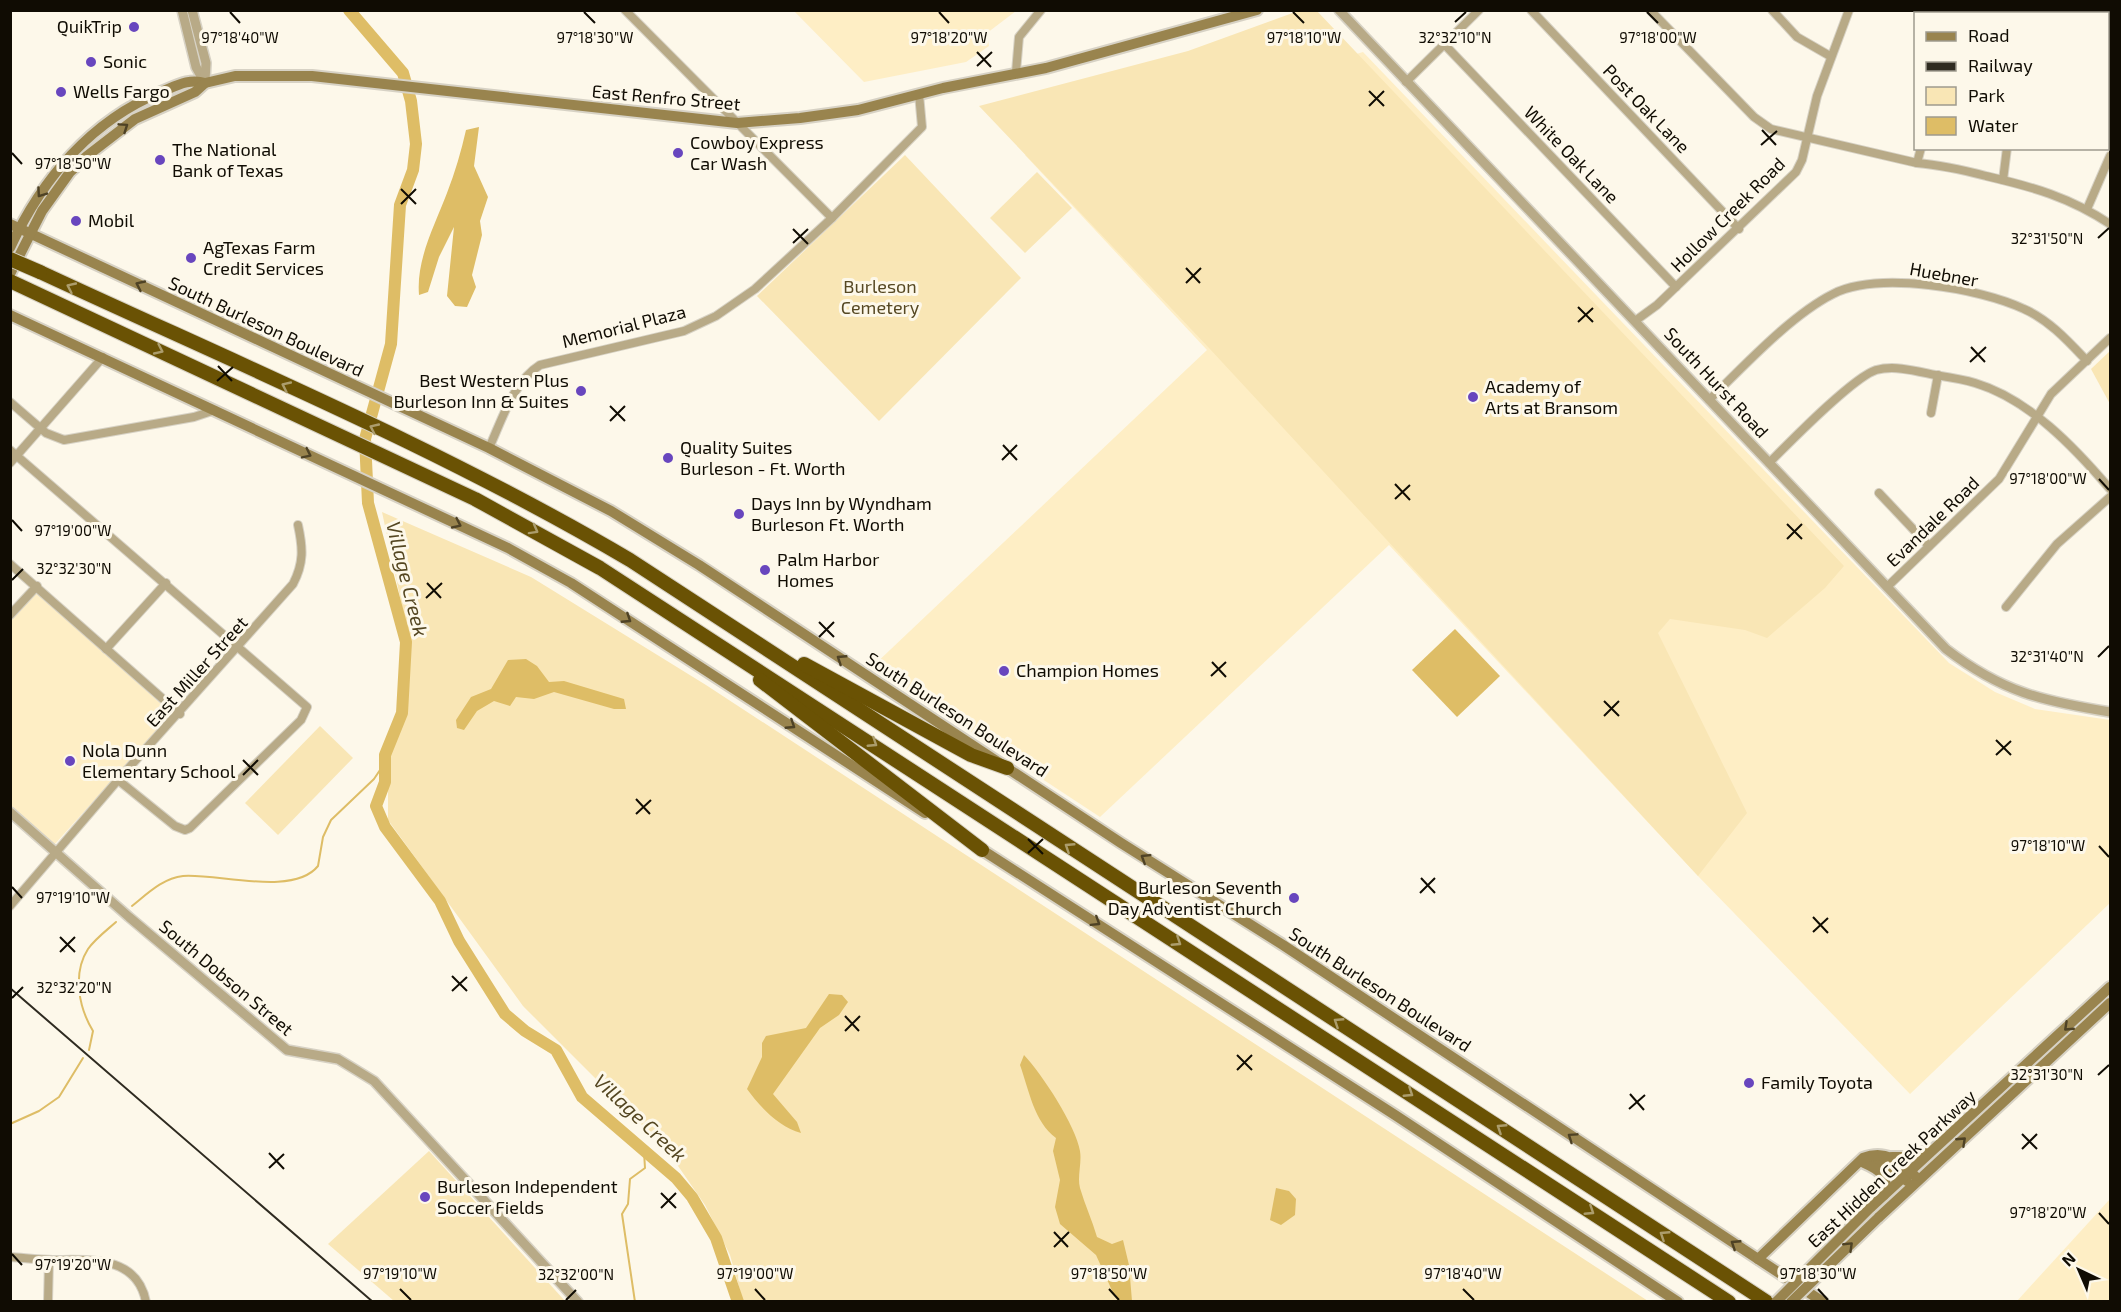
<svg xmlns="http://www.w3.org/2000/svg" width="2121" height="1312" viewBox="0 0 2121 1312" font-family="'Exo 2',sans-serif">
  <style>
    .built { fill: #feeec5 }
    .green { fill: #f9e6b5 }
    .water { fill: #debd66 }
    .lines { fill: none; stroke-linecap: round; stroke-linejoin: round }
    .stream { stroke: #debd66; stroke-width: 2 }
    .river { stroke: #debd66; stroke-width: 12 }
    .minor-casing { stroke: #d7d2c5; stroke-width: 10 }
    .tertiary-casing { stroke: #d7d2c5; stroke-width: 12 }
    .secondary-casing { stroke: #d7d2c5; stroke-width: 14 }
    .motorway-casing { stroke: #d7d2c5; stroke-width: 16 }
    .minor { stroke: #b8aa87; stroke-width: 8 }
    .tertiary { stroke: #b8aa87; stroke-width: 9 }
    .secondary { stroke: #99844e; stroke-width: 10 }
    .motorway { stroke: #6a5204; stroke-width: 14 }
    .rail { stroke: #2f2b21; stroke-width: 2 }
    .secondary-bridge-casing { stroke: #d7d2c5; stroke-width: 14; stroke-linecap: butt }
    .motorway-bridge-casing { stroke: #d7d2c5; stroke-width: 16; stroke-linecap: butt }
    .secondary-bridge { stroke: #99844e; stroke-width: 10 }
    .motorway-bridge { stroke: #6a5204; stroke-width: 14 }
    .oneway { stroke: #4e4225 }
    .oneway2 { stroke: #ac9d6c }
    .ticks { fill: none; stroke: #100c03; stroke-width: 2 }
    .poi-dot { fill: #6846be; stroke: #fdf8ea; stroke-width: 2 }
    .labels { text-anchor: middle; stroke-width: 6; stroke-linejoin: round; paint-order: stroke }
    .poi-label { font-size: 18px; fill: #100c03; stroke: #fdf8ea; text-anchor: start }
    .street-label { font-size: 18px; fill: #100c03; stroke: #fdf8ea }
    .park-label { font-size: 18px; fill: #564823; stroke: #fdf8ea }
    .water-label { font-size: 20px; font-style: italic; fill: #544621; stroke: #fdf8ea }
    .ticks-label { font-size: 15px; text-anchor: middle; fill: #100c03; stroke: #fdf8ea; stroke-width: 6; stroke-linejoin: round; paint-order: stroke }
  </style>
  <rect width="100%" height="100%" fill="#fdf8ea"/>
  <g class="built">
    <polygon points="794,11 1016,11 987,33 989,46 966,62 864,82"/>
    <polygon points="1363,52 1949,663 1995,692 2035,709 2110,720 2110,903 1910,1094 1698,876 1389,545 1100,817 872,667 1207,350 1025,155"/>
    <polygon points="37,592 172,714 54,845 11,808 10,621"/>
    <polygon points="2110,1199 2110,1301 2017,1301"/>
  </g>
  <g class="green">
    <polygon points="1298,11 1317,11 1844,566 1825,588 1767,638 1745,630 1670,619 1658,633 1747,813 1698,876 1209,348 979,106 1188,51"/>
    <polygon points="905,155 1021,278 879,421 757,296"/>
    <polygon points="1037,172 1072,208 1025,253 990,218"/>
    <polygon points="2110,351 2110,404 2091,369"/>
    <polygon points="382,512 531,577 706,685 1648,1301 743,1301 730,1255 705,1205 667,1150 523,1006 388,820 388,754 405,716 410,644"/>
    <polygon points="320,726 353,758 278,835 245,803"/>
    <polygon points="429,1151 565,1301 394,1301 328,1244"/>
  </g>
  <g class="water">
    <path d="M 479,127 L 474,166 L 488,197 L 480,221 L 482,235 L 472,275 L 476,287 L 467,307 L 455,306 L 447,296 L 454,227 L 439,257 L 428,292 L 419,295 C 416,259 435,225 447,193 C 455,172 461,152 466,130 Z"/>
    <polygon points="1455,629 1500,676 1457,717 1412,670"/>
    <polygon points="526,659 537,666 549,682 564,681 624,699 626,709 614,709 554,692 534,699 516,697 510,706 494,701 477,711 464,730 457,728 456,720 471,697 491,689 508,660"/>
    <path d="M 829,994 L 842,995 L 848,1002 L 839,1015 L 820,1028 L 773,1094 L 797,1122 L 801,1133 C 779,1127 760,1107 747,1089 L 762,1057 L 762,1043 L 766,1036 L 806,1028 Z"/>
    <path d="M 1024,1055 C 1042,1074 1076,1126 1080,1151 C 1082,1163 1077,1177 1080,1188 C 1085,1205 1092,1220 1097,1237 L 1112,1244 L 1123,1240 L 1129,1265 L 1132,1301 L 1121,1301 L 1114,1295 L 1096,1255 L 1060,1224 L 1055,1207 L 1060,1180 L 1053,1151 L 1056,1138 C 1034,1122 1029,1090 1020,1065 Z"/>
    <polygon points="1276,1188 1289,1191 1296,1199 1295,1215 1281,1225 1270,1220"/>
  </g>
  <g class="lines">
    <g class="stream">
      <path d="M 132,906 C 147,894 163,878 183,876 C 217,873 293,897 318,866 L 323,837 L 331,820 L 374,779 L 384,764"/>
      <path d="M 89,1050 L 93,1031 C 79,1008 72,974 88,949 C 95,939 107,930 116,922"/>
      <polyline points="10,1124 39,1111 59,1097 83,1058"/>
      <polyline points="635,1302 622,1214 628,1204 630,1179 645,1168 644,1152"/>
    </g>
    <polyline class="river" points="349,10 403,73 411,101 416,144 413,170 400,205 391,344 365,439 368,503 406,642 402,713 385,755 385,782 376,806 385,827 440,901 459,941 505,1014 525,1031 556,1050 582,1097 676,1178 692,1197 716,1238 738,1302"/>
    <g class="minor-casing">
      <g id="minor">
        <polyline points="625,10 832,218"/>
        <polyline points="1531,10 1739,229"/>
        <path d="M 1650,10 L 1754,117 L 1771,129 L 1917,163 C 1941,165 1963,170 1986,176 C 2033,187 2069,197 2110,224"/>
        <polyline points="1772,10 1797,37 1830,56"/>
        <polyline points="1974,14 1976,10"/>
        <polyline points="2079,14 2081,10"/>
        <polyline points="1444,44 1676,287"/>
        <polyline points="1016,72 1019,37 1041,10"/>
        <polyline points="1406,82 1479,10"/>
        <polyline points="1917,163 1921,148"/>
        <polyline points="2003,180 2007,148"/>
        <polyline points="2087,209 2110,156"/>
        <polyline points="1635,321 1657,305 1796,172 1802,160 1817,96 1849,10"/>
        <path d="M 1709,400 C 1743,367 1791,315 1833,294 C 1878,271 1980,288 2024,309 C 2049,320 2068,341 2087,361"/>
        <polyline points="10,402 46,433 64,440 194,417 215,410"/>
        <polyline points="1931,413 1938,375"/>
        <path d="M 489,448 C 502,420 513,382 540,365 L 684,331 L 716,316 L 755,289 L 832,218 L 922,127 L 919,94"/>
        <polyline points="10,450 307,707 301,720 190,828 185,830 175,826 118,780"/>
        <polyline points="10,463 103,357"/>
        <path d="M 1769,463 C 1790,442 1852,378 1876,370 C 1895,365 1916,371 1935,375 C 1948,377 1962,379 1975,383 C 2029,399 2075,448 2110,489"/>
        <polyline points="1879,493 1929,546"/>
        <polyline points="10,564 180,714"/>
        <polyline points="1887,587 1999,479 2051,394 2110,338"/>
        <polyline points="2006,607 2057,544 2110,497"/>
        <polyline points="10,615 37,586"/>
        <polyline points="106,649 166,583"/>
        <path d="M 10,906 L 118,780 L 293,584 C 304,563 303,548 298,525"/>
        <path d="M 10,1257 C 25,1258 39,1260 53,1260 C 90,1260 137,1255 146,1302"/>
        <polyline points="48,1302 49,1260"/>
      </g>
    </g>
    <g class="tertiary-casing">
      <g id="tertiary">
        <polyline points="182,10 196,67 205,83"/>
        <polyline points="192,10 206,63 205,81"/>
        <path d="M 1339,10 L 1946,649 C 2002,692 2042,701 2110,712"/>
        <polyline points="10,812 129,917 287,1050 338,1059 374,1081 578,1302"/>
      </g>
    </g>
    <g class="secondary-casing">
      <g id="secondary">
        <polyline points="10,224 489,448 611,511 699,565 1121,843 1283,945 1823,1302"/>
        <path d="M 10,248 C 42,179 91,121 161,92 C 176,86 189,78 205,83"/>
        <polyline points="10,274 42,211 70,172 87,156 135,119 195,92 205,83 235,76 312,76 737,123 800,118 858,110 943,88 1046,68 1257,10"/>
        <polyline points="10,315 508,548 571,583 925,813"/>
        <polyline points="976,846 1395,1115 1678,1302"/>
        <polyline points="1892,1157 1910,1157 1929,1150"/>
        <polyline points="1867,1161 1888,1164 1907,1181"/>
        <path d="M 1864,1163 C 1880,1170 1890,1177 1884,1195"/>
        <polyline points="1870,1208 2110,987"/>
        <polyline points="1878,1218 2110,1003"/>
        <path d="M 1758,1259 L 1863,1158 C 1885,1149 1900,1161 1915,1176"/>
      </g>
    </g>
    <g class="motorway-casing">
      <g id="motorway">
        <path d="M 40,272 C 238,364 442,449 630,560 L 1767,1302"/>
        <polyline points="10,281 475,499 600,568 1729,1302"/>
        <polyline points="804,664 971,755 1007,768"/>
        <polyline points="760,680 982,850"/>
      </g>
    </g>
    <use href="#minor" class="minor"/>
    <use href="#tertiary" class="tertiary"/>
    <use href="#secondary" class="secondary"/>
    <use href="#motorway" class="motorway"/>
    <polyline class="rail" points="10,988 373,1302"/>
    <g class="secondary-bridge-casing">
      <g id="secondary-bridge">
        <polyline points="1776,1302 1870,1208"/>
        <polyline points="1791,1302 1878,1218"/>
      </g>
    </g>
    <g class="motorway-bridge-casing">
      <polyline id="motorway-bridge" points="10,259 40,272"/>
    </g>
    <use href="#secondary-bridge" class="secondary-bridge"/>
    <use href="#motorway-bridge" class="motorway-bridge"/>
  </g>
  <defs><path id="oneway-chevron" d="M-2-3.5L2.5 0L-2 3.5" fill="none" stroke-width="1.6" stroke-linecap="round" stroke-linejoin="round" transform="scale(1.5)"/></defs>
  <g class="oneway">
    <use href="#oneway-chevron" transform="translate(124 127) rotate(-34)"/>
    <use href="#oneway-chevron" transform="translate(41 193) rotate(125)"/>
    <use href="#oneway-chevron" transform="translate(140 285) rotate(-155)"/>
    <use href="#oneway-chevron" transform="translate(307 454) rotate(26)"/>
    <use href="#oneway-chevron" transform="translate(457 524) rotate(25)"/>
    <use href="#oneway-chevron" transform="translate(627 619) rotate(33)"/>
    <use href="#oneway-chevron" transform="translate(841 659) rotate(-147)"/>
    <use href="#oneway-chevron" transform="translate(791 725) rotate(33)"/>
    <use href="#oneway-chevron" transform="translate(1145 858) rotate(-148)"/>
    <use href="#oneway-chevron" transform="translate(1096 922) rotate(32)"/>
    <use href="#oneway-chevron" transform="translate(2068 1027) rotate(137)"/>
    <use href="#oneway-chevron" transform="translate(1572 1137) rotate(-146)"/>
    <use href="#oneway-chevron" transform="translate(1962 1141) rotate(-43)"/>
    <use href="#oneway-chevron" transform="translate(1735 1244) rotate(-147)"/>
    <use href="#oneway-chevron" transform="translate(1849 1246) rotate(-44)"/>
  </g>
  <g class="oneway2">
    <use href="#oneway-chevron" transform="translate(71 287) rotate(-155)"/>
    <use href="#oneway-chevron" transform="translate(159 350) rotate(25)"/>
    <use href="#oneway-chevron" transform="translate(286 386) rotate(-155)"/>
    <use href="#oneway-chevron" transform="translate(374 428) rotate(-155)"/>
    <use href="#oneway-chevron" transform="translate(534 530) rotate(29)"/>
    <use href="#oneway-chevron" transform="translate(873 743) rotate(33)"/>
    <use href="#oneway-chevron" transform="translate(1069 847) rotate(-147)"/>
    <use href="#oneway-chevron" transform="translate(1177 942) rotate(33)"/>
    <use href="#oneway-chevron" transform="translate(1338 1022) rotate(-147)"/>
    <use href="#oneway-chevron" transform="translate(1409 1093) rotate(33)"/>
    <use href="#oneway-chevron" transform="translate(1501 1128) rotate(-147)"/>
    <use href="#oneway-chevron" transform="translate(1590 1211) rotate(33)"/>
    <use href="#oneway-chevron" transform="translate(1664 1235) rotate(-147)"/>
  </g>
  <path class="ticks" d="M 230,12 L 240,23M 584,12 L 595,23M 939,12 L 949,23M 1293,12 L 1304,23M 1647,12 L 1658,23M 1455,22 L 1466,12M 977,52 L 991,67M 977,66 L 992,52M 1369,91 L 1384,106M 1369,106 L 1384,91M 1762,130 L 1776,145M 1761,145 L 1777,131M 12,153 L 22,164M 401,189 L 416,204M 401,204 L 416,189M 793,229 L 808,244M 2098,238 L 2109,228M 793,243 L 808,229M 1186,268 L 1200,283M 1186,283 L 1201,268M 1578,307 L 1593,322M 1578,322 L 1593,308M 1971,347 L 1985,362M 1970,362 L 1986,347M 218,366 L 232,381M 217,381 L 233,367M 610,406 L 625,421M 610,421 L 625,406M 1003,445 L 1017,460M 1002,460 L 1017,445M 2099,479 L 2109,490M 1395,484 L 1410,500M 1395,499 L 1410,485M 12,520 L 22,531M 1787,524 L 1802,539M 1787,539 L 1802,524M 12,580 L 23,569M 427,583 L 441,598M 426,598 L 442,583M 819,622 L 834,637M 819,637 L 834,622M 2098,657 L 2109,646M 1212,662 L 1226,677M 1211,676 L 1226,662M 1604,701 L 1619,716M 1604,716 L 1619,701M 1996,740 L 2011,755M 1996,755 L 2011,741M 243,760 L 258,775M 243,775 L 258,760M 636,799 L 650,814M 636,814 L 651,800M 1028,839 L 1043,854M 2099,846 L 2109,857M 1028,853 L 1043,839M 1421,878 L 1435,893M 12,887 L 22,898M 1420,893 L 1435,878M 1813,917 L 1828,933M 1813,932 L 1828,918M 60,937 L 75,952M 60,952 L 75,937M 452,976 L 467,991M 452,991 L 467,977M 12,998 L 23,987M 845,1016 L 859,1031M 845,1031 L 860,1016M 1237,1055 L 1252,1070M 1237,1070 L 1252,1055M 2098,1075 L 2109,1065M 1630,1094 L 1644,1110M 1629,1109 L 1645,1095M 2022,1134 L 2037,1149M 2022,1149 L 2037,1134M 269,1153 L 284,1169M 269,1168 L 284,1154M 661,1193 L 676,1208M 661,1208 L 676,1193M 2099,1213 L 2109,1224M 1054,1232 L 1068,1247M 1054,1247 L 1069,1232M 12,1254 L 22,1265M 400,1289 L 411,1300M 755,1289 L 765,1300M 1109,1289 L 1119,1300M 1463,1289 L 1474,1300M 1818,1289 L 1828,1300M 566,1300 L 576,1290"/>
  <g class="poi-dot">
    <circle cx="134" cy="27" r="6"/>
    <circle cx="91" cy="62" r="6"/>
    <circle cx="61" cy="92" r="6"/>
    <circle cx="678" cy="153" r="6"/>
    <circle cx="160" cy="160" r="6"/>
    <circle cx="76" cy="221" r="6"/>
    <circle cx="191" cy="258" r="6"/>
    <circle cx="581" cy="391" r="6"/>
    <circle cx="1473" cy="397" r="6"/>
    <circle cx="668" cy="458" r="6"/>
    <circle cx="739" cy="514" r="6"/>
    <circle cx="765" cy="570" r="6"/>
    <circle cx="1004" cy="671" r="6"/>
    <circle cx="70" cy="761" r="6"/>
    <circle cx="1294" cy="898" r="6"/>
    <circle cx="1749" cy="1083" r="6"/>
    <circle cx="425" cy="1197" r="6"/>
  </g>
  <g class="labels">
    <g class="poi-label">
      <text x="122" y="33" text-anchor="end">QuikTrip</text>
      <text x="103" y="68">Sonic</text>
      <text x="73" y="98">Wells Fargo</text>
      <text x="690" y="149">Cowboy Express<tspan x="690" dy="21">Car Wash</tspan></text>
      <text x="172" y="156">The National<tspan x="172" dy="21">Bank of Texas</tspan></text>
      <text x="88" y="227">Mobil</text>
      <text x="203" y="254">AgTexas Farm<tspan x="203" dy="21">Credit Services</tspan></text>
      <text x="569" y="387" text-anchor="end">Best Western Plus<tspan x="569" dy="21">Burleson Inn &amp; Suites</tspan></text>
      <text x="1485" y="393">Academy of<tspan x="1485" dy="21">Arts at Bransom</tspan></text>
      <text x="680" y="454">Quality Suites<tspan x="680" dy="21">Burleson - Ft. Worth</tspan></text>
      <text x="751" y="510">Days Inn by Wyndham<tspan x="751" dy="21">Burleson Ft. Worth</tspan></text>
      <text x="777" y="566">Palm Harbor<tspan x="777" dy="21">Homes</tspan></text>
      <text x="1016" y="677">Champion Homes</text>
      <text x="82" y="757">Nola Dunn<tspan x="82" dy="21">Elementary School</tspan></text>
      <text x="1282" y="894" text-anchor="end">Burleson Seventh<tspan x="1282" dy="21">Day Adventist Church</tspan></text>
      <text x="1761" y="1089">Family Toyota</text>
      <text x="437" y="1193">Burleson Independent<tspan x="437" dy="21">Soccer Fields</tspan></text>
    </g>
    <g class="street-label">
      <text transform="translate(666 98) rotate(5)" y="6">East Renfro Street</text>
      <text transform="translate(1646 109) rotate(46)" y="6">Post Oak Lane</text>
      <text transform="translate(1571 155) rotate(46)" y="6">White Oak Lane</text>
      <text transform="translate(1728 215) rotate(-45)" y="6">Hollow Creek Road</text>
      <text transform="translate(1944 275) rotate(10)" y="6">Huebner</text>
      <text transform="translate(266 327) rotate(25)" y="6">South Burleson Boulevard</text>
      <text transform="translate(624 327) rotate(-14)" y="6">Memorial Plaza</text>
      <text transform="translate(1716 383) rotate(47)" y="6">South Hurst Road</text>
      <text transform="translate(1933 522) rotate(-44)" y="6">Evandale Road</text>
      <text transform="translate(197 672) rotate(-48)" y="6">East Miller Street</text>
      <text transform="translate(957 715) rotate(33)" y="6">South Burleson Boulevard</text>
      <text transform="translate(226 978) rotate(40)" y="6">South Dobson Street</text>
      <text transform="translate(1380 990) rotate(33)" y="6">South Burleson Boulevard</text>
      <text transform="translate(1892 1169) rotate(-43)" y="6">East Hidden Creek Parkway</text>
    </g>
    <g class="park-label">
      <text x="880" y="293">Burleson<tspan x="880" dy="21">Cemetery</tspan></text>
    </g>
    <g class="water-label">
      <text transform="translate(407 579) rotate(76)" y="7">Village Creek</text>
      <text transform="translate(640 1118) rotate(43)" y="7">Village Creek</text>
    </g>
  </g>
  <g class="ticks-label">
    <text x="1455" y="43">32°32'10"N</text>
    <text x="595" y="43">97°18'30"W</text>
    <text x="240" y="43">97°18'40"W</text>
    <text x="949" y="43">97°18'20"W</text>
    <text x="1304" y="43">97°18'10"W</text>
    <text x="1658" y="43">97°18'00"W</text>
    <text x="73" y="169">97°18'50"W</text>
    <text x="2047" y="244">32°31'50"N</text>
    <text x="2048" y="484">97°18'00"W</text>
    <text x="73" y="536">97°19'00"W</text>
    <text x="74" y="574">32°32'30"N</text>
    <text x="2047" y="662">32°31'40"N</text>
    <text x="2048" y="851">97°18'10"W</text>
    <text x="73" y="903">97°19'10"W</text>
    <text x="74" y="993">32°32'20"N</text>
    <text x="2047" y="1080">32°31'30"N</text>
    <text x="2048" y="1218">97°18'20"W</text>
    <text x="73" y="1270">97°19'20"W</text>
    <text x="400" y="1279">97°19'10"W</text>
    <text x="755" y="1279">97°19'00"W</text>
    <text x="1109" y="1279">97°18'50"W</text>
    <text x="1463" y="1279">97°18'40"W</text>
    <text x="1818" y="1279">97°18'30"W</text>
    <text x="576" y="1280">32°32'00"N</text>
  </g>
  <rect width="2121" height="1312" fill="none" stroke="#100c03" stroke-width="24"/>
  <rect x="1914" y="12" width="195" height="138" fill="#fdf8ea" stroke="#9e9a8e" stroke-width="1.5"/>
  <rect x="1926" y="32" width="30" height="9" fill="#99844e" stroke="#9e9a8e" stroke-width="1.5"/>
  <text x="1968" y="42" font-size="18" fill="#100c03">Road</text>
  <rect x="1926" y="62" width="30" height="9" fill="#2f2b21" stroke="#9e9a8e" stroke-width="1.5"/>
  <text x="1968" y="72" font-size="18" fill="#100c03">Railway</text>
  <rect x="1926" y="87" width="30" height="18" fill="#f9e6b5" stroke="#9e9a8e" stroke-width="1.5"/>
  <text x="1968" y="102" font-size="18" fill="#100c03">Park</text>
  <rect x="1926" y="117" width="30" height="18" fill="#debd66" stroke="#9e9a8e" stroke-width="1.5"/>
  <text x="1968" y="132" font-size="18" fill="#100c03">Water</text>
  <g transform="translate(2079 1270) rotate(316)" stroke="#fdf8ea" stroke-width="4.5" paint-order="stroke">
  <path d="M0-4.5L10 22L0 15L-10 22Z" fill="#100c03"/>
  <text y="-9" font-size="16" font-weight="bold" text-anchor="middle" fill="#100c03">N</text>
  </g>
</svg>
